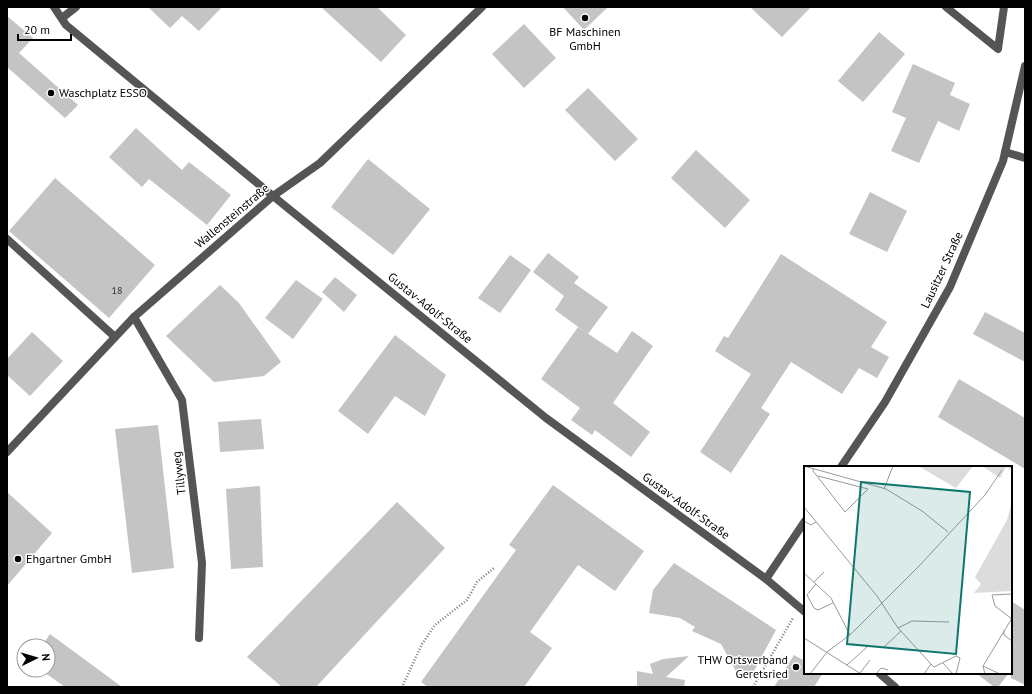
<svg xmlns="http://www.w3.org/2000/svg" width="1032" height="694" viewBox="0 0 1032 694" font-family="'PT Sans',sans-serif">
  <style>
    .building { fill: #c4c4c4 }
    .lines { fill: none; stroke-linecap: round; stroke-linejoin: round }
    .path { stroke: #777; stroke-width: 2.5; stroke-dasharray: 1 2; stroke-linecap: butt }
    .service { stroke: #555; stroke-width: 8 }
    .minor { stroke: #555; stroke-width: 8 }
    .poi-dot { fill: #000; stroke: #fff; stroke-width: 1.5 }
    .labels { text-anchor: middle; stroke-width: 3; stroke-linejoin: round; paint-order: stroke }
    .number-label { font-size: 10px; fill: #313131 }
    .poi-label { font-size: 12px; fill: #000; stroke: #fff; text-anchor: start }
    .street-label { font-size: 12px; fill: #000; stroke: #fff }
    .inset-road { fill: none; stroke: #999; stroke-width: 1 }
    .view { fill: #0f766e; fill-opacity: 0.15; stroke: #0f766e; stroke-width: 2 }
    .inset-edge { fill: none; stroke: #000; stroke-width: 2 }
  </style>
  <rect width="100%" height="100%" fill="#fff"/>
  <g class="building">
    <polygon points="148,7 222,7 199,31 182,16 170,28"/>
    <polygon points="321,7 377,7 406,35 381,62"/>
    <polygon points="563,7 608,7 584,30"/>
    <polygon points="750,7 811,7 782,37"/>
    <polygon points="7,16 33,38 19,53 78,105 65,118 7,67"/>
    <polygon points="524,24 556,58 524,88 492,54"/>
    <polygon points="879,32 905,54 863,102 838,81"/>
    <polygon points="913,64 955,83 950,95 970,104 959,131 938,121 919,163 891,151 906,118 892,112"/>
    <polygon points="588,88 638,139 615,161 565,110"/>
    <polygon points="136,128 182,170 189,162 231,195 207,225 149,179 142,187 109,157"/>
    <polygon points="696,150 750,200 725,228 671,178"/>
    <polygon points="368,159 430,209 393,255 331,207"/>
    <polygon points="55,178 155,265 109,318 9,231"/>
    <polygon points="870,192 907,211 887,252 849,234"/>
    <polygon points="548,253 579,277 574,283 608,307 588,334 555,310 564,296 533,272"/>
    <polygon points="781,254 887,322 871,347 889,357 877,378 859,368 842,394 791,362 761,408 770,414 731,473 700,452 751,374 715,351 724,336 728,338"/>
    <polygon points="510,255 531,270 500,313 478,298"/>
    <polygon points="335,277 357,295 344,312 322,292"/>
    <polygon points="296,280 323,299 293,339 265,318"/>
    <polygon points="220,285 239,303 281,362 264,376 214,382 166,336"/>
    <polygon points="985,312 1025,333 1025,362 973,334"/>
    <polygon points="578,327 617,353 632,331 653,346 613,403 650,432 631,457 595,430 592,435 571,420 580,408 541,379"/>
    <polygon points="32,332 63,361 30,396 7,375 7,359"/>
    <polygon points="395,335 446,375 425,416 395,396 368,434 338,411"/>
    <polygon points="959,379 1025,418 1025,469 938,417"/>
    <polygon points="261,419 264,449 220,452 218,422"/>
    <polygon points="158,425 174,568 132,573 115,429"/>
    <polygon points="553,485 644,551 615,591 578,565 530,632 552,648 524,687 428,687 421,682 516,550 509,545"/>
    <polygon points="260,486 263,567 231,569 226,489"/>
    <polygon points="7,492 52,533 7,586"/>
    <polygon points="397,502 445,548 316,687 282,687 247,657"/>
    <polygon points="674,563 776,630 754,671 738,675 721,644 692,631 695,627 680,618 649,613 653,590"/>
    <polygon points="1011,601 1025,610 1025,685 1011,678"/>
    <polygon points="50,634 122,687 65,687 41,670 48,670 48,646 42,646"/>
    <polygon points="794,655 805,661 805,673 823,673 814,687 774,687"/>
    <polygon points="689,656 666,677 685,680 684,687 637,687 637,671 653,674 650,664 663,659"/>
    <polygon points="976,673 1009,673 998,687 994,687"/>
  </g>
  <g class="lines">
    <g class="path">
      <polyline points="403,685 422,644 435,625 467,600 477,582 494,568"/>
      <polyline points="753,687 793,618"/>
    </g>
    <g class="service">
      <polyline points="946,7 998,49 1004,7"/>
      <polyline points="1005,152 1025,158"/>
      <polyline points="7,239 115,337"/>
    </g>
    <g class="minor">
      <polyline points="54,7 66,25 273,196 546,418 766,579 805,612"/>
      <polyline points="62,18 76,7"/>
      <polyline points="134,317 182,400 202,563 199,638"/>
      <polyline points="7,452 134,317 273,196 320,163 482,7"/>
      <polyline points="841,467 885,402 950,287 1003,161 1025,66"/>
      <polyline points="766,579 805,521"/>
      <polyline points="879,673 895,687"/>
    </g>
  </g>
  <g class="poi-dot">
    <circle cx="585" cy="18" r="4"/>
    <circle cx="51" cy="93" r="4"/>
    <circle cx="18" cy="559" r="4"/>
    <circle cx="796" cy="667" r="4"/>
  </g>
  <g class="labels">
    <g class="number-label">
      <text x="117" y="294">18</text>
    </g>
    <g class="poi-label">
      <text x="585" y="36" text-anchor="middle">BF Maschinen<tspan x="585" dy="14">GmbH</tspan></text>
      <text x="59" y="97">Waschplatz ESSO</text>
      <text x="26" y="563">Ehgartner GmbH</text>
      <text x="788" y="664" text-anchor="end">THW Ortsverband<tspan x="788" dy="14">Geretsried</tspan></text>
    </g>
    <g class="street-label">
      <text transform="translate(232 216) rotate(-40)" y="4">Wallensteinstraße</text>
      <text transform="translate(942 270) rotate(-65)" y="4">Lausitzer Straße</text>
      <text transform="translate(430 308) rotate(39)" y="4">Gustav-Adolf-Straße</text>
      <text transform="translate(179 473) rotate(-97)" y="4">Tillyweg</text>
      <text transform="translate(686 506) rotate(36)" y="4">Gustav-Adolf-Straße</text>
    </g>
  </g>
  <g transform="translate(804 466)">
    <rect width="208" height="208" fill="#fff"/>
    <path d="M 114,0 L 169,0 L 152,22 ZM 178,0 L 208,0 L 208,4 L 202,1 L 196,12 ZM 208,36 L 208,125 L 170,127 L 177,118 L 171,111 L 203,54 Z" fill="#dcdcdc"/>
    <path class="inset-road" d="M 0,0 L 82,23 L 118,45 L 144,66M 9,2 L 9,5 L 41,46 L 64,23 L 14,10M 80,23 L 89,0M 0,41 L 73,130 L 94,162 L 127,198 L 120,208M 0,55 L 7,59 L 12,56M 0,107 L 27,132 L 46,169M 10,116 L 20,106M 12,118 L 3,129 L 10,142 L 14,144 L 29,137M 208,128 L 188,129 L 191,140 L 208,153M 94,162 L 108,155 L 145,156M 200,164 L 200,169 L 208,175M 0,172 L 57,208M 80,181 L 97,165M 139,197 L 149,208M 127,198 L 130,201 L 152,190 L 156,192 L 152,208M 43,199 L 63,181M 179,200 L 196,208M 56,207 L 66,194M 6,208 L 23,186 L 47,168 L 116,99 L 181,29 L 198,4M 72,208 L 77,202 L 84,204M 181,208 L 179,200 L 208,152"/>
    <path class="view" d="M 57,16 L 166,26 L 152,188 L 43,178 Z"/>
    <rect width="208" height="208" class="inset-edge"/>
  </g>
  <rect width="1032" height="694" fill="none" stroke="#000000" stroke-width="16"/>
  <g transform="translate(36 658) rotate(85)"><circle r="19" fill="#ffffff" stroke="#999999"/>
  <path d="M0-3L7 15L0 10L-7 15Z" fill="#000000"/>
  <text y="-6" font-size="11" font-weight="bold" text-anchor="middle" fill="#000000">N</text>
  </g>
  <path d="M18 34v6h53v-6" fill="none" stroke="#000000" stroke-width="2"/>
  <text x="24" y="34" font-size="12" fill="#000000" stroke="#ffffff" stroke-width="3" paint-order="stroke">20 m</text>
</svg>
